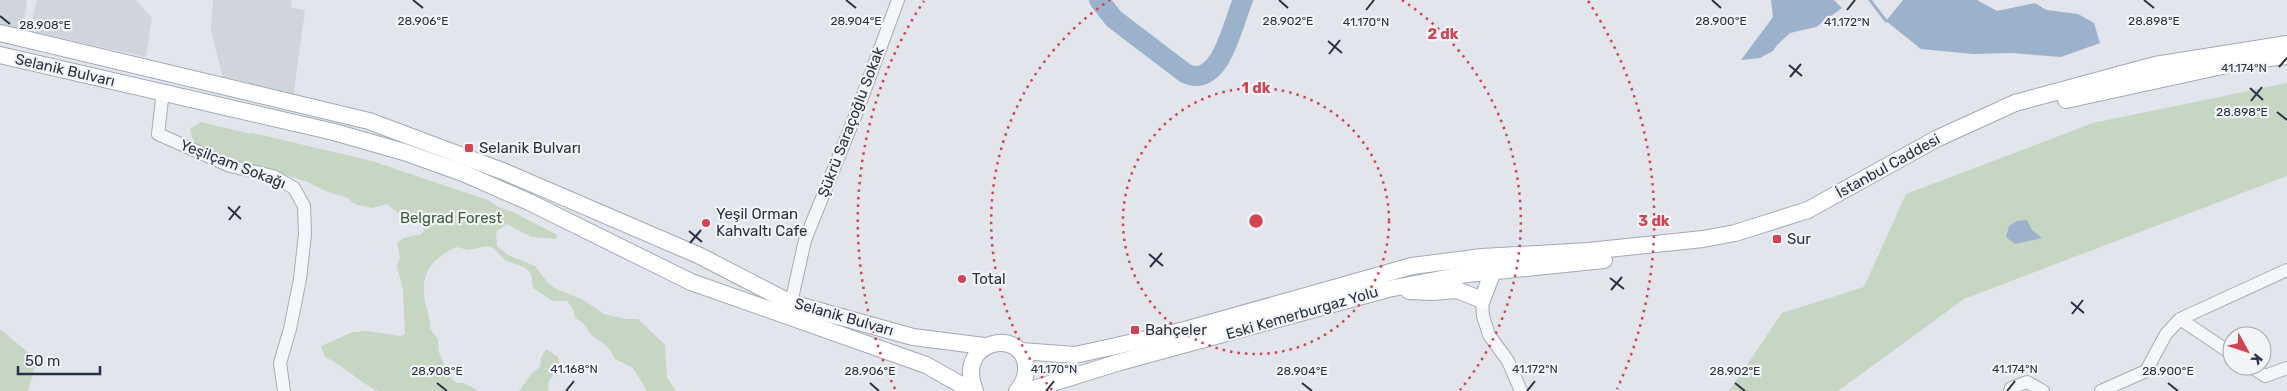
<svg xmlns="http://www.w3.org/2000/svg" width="2287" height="391" viewBox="0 0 2287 391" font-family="Rubik,sans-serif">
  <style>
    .built { fill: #d0d4dd }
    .green { fill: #c7d5c3 }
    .water { fill: #9cb1cc }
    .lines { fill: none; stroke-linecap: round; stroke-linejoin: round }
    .stream { stroke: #9cb1cc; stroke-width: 3 }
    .river { stroke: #9cb1cc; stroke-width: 20 }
    .minor-casing { stroke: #a7acb6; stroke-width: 14 }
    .major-casing { stroke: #a1a9b7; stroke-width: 18 }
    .minor { stroke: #f5f6f9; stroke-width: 12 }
    .major { stroke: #fff; stroke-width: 16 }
    .ticks { fill: none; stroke: #293244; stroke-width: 2 }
    .ring { fill: none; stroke: #d34452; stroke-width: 2.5; stroke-dasharray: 2.5 5 }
    .poi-dot { fill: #d34452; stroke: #f2f4f8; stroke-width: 2 }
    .labels { text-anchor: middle; stroke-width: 4.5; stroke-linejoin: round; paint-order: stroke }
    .street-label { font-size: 15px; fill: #293244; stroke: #f2f4f8 }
    .poi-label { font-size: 15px; fill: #293244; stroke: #f2f4f8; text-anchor: start }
    .park-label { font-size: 15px; fill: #3c6036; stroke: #f2f4f8 }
    .ticks-label { font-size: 12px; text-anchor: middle; fill: #293244; stroke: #f2f4f8; stroke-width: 4.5; stroke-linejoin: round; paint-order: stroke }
    .centre { fill: #d34452; stroke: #f2f4f8; stroke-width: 2.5 }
    .ring-label { font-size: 15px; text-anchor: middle; font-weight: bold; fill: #d34452; stroke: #f2f4f8; stroke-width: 4.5; stroke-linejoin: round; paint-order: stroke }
  </style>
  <rect width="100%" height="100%" fill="#e2e5eb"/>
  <g class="built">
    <polygon points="0,0 27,0 22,35 0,30"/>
    <polygon points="37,0 136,0 152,18 146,57 30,31"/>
    <polygon points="213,0 292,0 291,8 305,10 293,99 225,86 211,31"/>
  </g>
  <g class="green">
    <polygon points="2287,83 2287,176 1964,299 1838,391 1729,391 1782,313 1864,287 1906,194 2093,123"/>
    <path d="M 201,122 L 251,134 L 249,132 L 372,161 L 488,200 L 498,207 L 513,212 L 557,235 L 556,239 L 532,237 L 506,224 L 496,232 L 497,246 L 508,255 L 535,266 L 548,283 L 558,290 L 582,299 L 604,314 L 626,319 L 638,319 L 665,345 L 667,377 L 676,391 L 647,391 L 633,368 L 615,359 C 610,347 604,344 594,337 C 586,331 589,325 575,318 L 573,309 L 567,301 L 553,301 L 539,292 L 533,288 L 531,274 L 526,268 L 505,260 L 492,247 L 486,246 L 469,250 L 456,247 C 436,257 422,269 424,293 C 424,306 431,316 430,329 L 438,339 L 439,353 L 450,377 L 456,383 L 464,383 L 479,391 L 378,391 C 359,382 344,366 325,357 L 321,346 L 353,332 L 367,331 L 400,336 L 405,334 L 403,290 L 397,266 L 400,257 L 397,243 L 404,238 L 422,234 L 424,230 L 420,221 L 397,212 L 387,204 L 372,208 L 354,204 L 348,198 L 325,191 L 308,182 L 209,152 C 198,146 192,142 190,129 Z"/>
    <polygon points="0,329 37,360 28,391 0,391"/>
    <polygon points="546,349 558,357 560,365 549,381 548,391 519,391 533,372 540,367 541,358"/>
  </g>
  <g class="water">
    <polygon points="1771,0 1834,0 1842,8 1816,27 1790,33 1777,45 1773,51 1760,58 1741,60 1773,17"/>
    <polygon points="1903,0 1977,0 1997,11 2035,3 2046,10 2078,14 2094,23 2100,43 2061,57 2012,53 1973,54 1921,49 1886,21"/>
    <polygon points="2027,220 2032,230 2042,238 2015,244 2006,237 2009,226 2017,221"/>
  </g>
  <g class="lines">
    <polyline class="stream" points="1870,0 1886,21"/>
    <path class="river" d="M 1099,0 L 1114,19 L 1185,73 C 1221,91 1233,21 1243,0"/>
    <g class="minor-casing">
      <g id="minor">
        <polyline points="163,91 158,134 230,166 273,176 294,188 304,206 305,234 300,279 290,329 280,363 284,391"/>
        <polyline points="1482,300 1483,316 1489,335 1508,361 1521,391"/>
        <polyline points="791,303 805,240 856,114 898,0"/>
        <polyline points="2180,319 2232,354"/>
        <polyline points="2250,366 2265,376 2287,368"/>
        <polyline points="2010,391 2011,388 2027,382 2043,391"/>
        <polyline points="2101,391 2146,371 2166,334 2180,319 2287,270"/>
      </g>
    </g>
    <g class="major-casing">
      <g id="major">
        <polyline points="0,33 369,121 505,172 698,255 791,303 913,337 984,346"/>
        <polyline points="0,55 334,132 404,152 463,173 529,202 691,282 926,365 972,391"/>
        <polyline points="2066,100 2245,61 2287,56"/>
        <polyline points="1409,291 1432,292 1457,290 1482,300"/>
        <polyline points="1482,300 1493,271 1488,264"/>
        <polyline points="1021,351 1075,355 1116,346 1185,330 1412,266 1482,257 1589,251 1703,239 1735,233 1808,210 1936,139 2015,103 2155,65 2287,44"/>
        <path d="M 975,391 C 954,339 1023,327 1026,366 C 1027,375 1023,385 1017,391"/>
        <polyline points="1027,391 1120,362 1388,289 1468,274 1604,260"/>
      </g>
    </g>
    <use href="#minor" class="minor"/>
    <use href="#major" class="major"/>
  </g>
  <path class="ticks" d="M 413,0 L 423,8M 846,0 L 856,8M 1279,0 L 1288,8M 1712,0 L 1721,8M 2144,0 L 2154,8M 1366,10 L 1374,0M 1847,10 L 1855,0M 0,16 L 10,24M 1328,41 L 1342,53M 1329,54 L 1340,40M 1789,65 L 1802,76M 2279,67 L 2287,58M 1790,77 L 1801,64M 2250,88 L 2263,100M 2251,101 L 2262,87M 2277,112 L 2287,120M 228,207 L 241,219M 229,220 L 240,206M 689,231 L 702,242M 690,243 L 701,230M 1149,254 L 1163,266M 1150,267 L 1162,253M 1610,278 L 1624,289M 1611,290 L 1622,277M 2071,302 L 2084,313M 2072,314 L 2083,300M 437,383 L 447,391M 870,383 L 879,391M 1302,383 L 1312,391M 1735,383 L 1745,391M 2168,383 L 2178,391M 566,391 L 574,381M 1046,391 L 1054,381M 1527,391 L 1535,381M 2007,391 L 2015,381"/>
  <g class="ring">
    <circle cx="1256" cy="221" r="133"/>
    <path d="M1052 390A265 265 0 0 1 1110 0M1402 0A265 265 0 0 1 1460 390"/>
    <path d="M895 389A398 398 0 0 1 924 1M1588 1A398 398 0 0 1 1617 389"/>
  </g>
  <g class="poi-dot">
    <rect x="464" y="143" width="10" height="10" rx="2.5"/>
    <circle cx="706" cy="223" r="5"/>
    <rect x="1772" y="234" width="10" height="10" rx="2.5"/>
    <circle cx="962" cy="279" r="5"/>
    <rect x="1130" y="325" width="10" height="10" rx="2.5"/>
  </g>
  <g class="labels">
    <g class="street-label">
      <text transform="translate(65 70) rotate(13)" y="5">Selanik Bulvarı</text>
      <text transform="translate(851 122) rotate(-69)" y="5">Şükrü Saraçoğlu Sokak</text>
      <text transform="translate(233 164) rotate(21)" y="5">Yeşilçam Sokağı</text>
      <text transform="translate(1888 166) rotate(-29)" y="5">İstanbul Caddesi</text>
      <text transform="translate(1302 313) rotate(-16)" y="5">Eski Kemerburgaz Yolu</text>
      <text transform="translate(844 317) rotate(16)" y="5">Selanik Bulvarı</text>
    </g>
    <g class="poi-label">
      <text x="479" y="153">Selanik Bulvarı</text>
      <text x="716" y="219">Yeşil Orman<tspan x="716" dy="17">Kahvaltı Cafe</tspan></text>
      <text x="1787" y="244">Sur</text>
      <text x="972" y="284">Total</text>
      <text x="1145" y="335">Bahçeler</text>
    </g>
    <g class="park-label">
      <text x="451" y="223">Belgrad Forest</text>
    </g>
  </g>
  <g class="ticks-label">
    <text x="423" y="25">28.906°E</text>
    <text x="1721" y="25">28.900°E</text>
    <text x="2154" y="25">28.898°E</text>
    <text x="856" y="25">28.904°E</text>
    <text x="1288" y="25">28.902°E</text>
    <text x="1366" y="26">41.170°N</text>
    <text x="1847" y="26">41.172°N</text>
    <text x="45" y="29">28.908°E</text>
    <text x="2244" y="72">41.174°N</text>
    <text x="2242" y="116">28.898°E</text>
    <text x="574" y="373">41.168°N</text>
    <text x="1054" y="373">41.170°N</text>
    <text x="1535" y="373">41.172°N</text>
    <text x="2015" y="373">41.174°N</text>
    <text x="437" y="375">28.908°E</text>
    <text x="870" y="375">28.906°E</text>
    <text x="1302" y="375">28.904°E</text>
    <text x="1735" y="375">28.902°E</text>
    <text x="2168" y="375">28.900°E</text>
  </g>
  <circle cx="1256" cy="221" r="8" class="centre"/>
  <g class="ring-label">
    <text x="1443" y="39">2 dk</text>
    <text x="1256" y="93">1 dk</text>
    <text x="1654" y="226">3 dk</text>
  </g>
  <g transform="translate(2247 351) rotate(130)"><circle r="24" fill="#f2f4f8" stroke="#a2a6b0"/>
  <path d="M0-4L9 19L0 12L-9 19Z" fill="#d34452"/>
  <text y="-8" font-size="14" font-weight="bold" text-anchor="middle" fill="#293244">K</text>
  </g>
  <path d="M18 366v8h82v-8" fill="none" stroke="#293244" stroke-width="2.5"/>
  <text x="25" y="366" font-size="15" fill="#293244" stroke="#f2f4f8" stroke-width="4" paint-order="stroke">50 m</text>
</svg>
